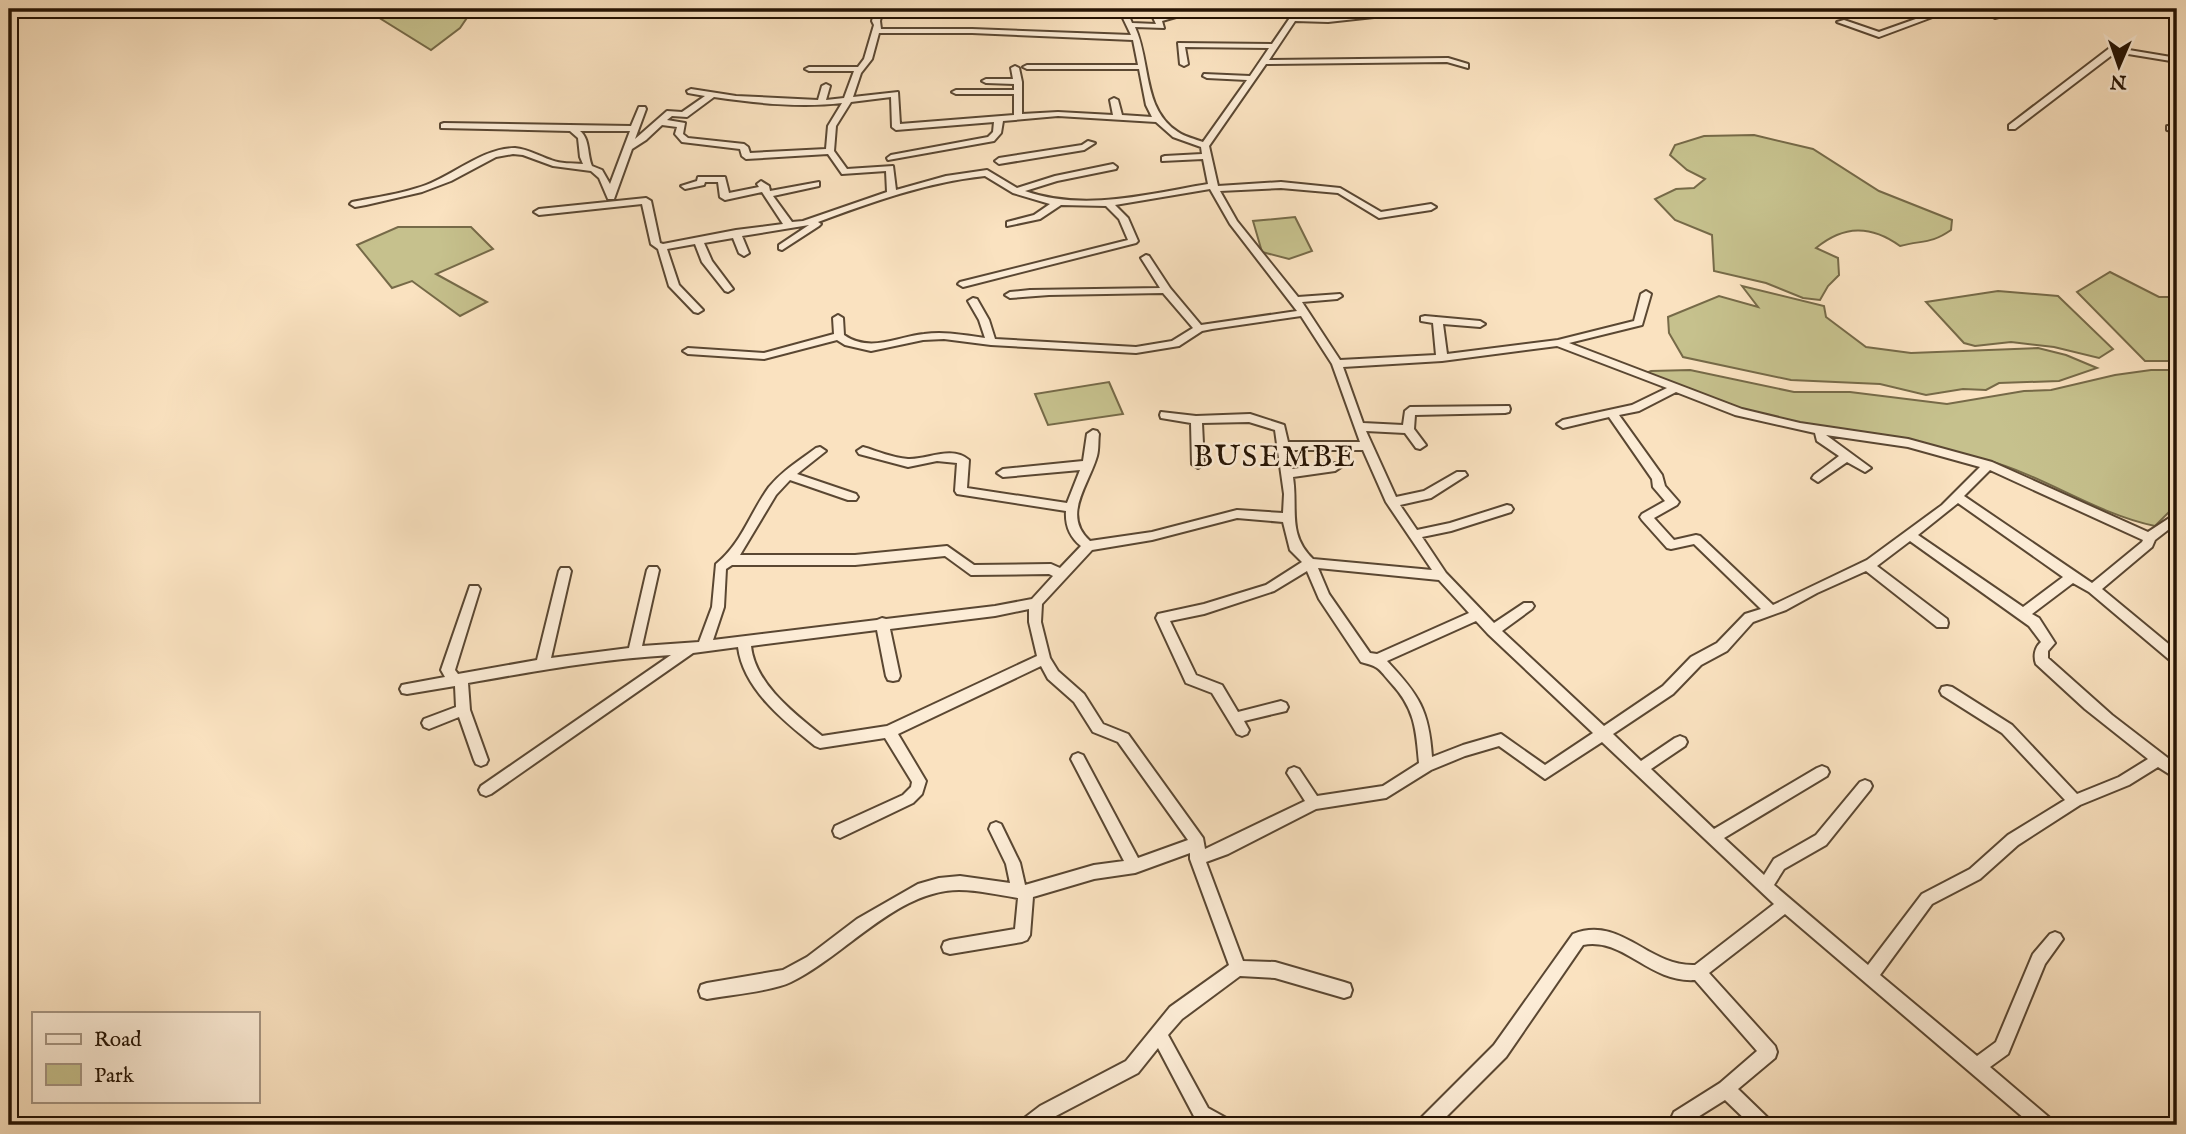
<svg xmlns="http://www.w3.org/2000/svg" width="2186" height="1134" viewBox="0 0 2186 1134" font-family="'IM FELL English',serif">
  <style>
    .green { fill: #c6c18d; stroke: #766a48; stroke-width: 2 }
    .lines { fill: none; stroke-linecap: round; stroke-linejoin: round }
    .minor-casing { stroke: #5a4732; stroke-width: 4 }
    .minor { fill: #fcecd6; fill-rule: evenodd }
    .labels { text-anchor: middle; stroke-width: 5; stroke-linejoin: round; paint-order: stroke }
    .quarter-label { font-size: 30px; letter-spacing: 2px; fill: #251303; stroke: #fcecd6 }
  </style>
  <rect width="100%" height="100%" fill="#fae2c0"/>
  <filter id="stains"><feTurbulence type="fractalNoise" baseFrequency=".00286" numOctaves="4"/><feColorMatrix values="0 0 0 0 .2 0 0 0 0 .09 0 0 0 0 .02 0 0 0 .5 -.17"/></filter>
  <radialGradient id="worn" r=".72"><stop offset=".6" stop-color="#630" stop-opacity="0"/><stop offset="1" stop-color="#630" stop-opacity=".3"/></radialGradient>
  <g class="green">
    <polygon points="365,9 473,9 460,28 431,50"/>
    <path d="M 1754,135 L 1813,149 L 1879,191 L 1952,220 L 1951,230 C 1931,244 1923,240 1900,246 C 1871,225 1844,225 1816,248 L 1838,258 L 1839,275 L 1828,286 L 1820,300 L 1803,298 L 1766,283 L 1714,271 L 1712,235 L 1675,220 L 1655,199 L 1676,189 L 1694,188 L 1705,179 L 1687,170 L 1670,155 L 1675,145 L 1704,136 Z"/>
    <polygon points="1295,217 1312,251 1289,259 1262,252 1253,221"/>
    <polygon points="398,227 471,227 493,249 436,274 487,302 460,316 412,281 392,288 357,245"/>
    <polygon points="2110,272 2159,297 2177,297 2177,361 2145,361 2077,292"/>
    <polygon points="1742,286 1824,306 1826,317 1866,347 1911,353 2038,348 2066,355 2097,368 2059,381 1999,383 1986,390 1963,389 1926,395 1880,384 1791,380 1683,357 1669,333 1668,317 1719,296 1758,307"/>
    <polygon points="1998,291 2058,296 2113,349 2099,358 2054,347 2011,342 1975,346 1964,343 1926,302"/>
    <path d="M 1690,370 L 1794,392 L 1850,392 L 1947,404 L 2024,391 L 2051,390 L 2115,375 L 2151,370 L 2177,370 L 2177,504 L 2155,526 C 2096,514 2045,476 1986,460 C 1919,443 1850,436 1781,422 C 1734,412 1685,391 1639,376 L 1651,371 Z"/>
    <polygon points="1109,382 1123,414 1048,425 1035,394"/>
  </g>
  <g class="lines">
    <g class="minor-casing">
      <g id="minor">
        <path d="M 875,9 L 883,9 L 880,21 L 881,29 L 972,29 L 1131,35 L 1120,12 L 1036,11 L 1032,9 L 1126,9 L 1132,23 L 1156,24 L 1149,9 L 1157,9 L 1160,17 L 1176,13 L 1176,17 L 1162,21 L 1164,28 L 1135,27 C 1151,62 1142,109 1178,132 C 1185,137 1195,139 1203,142 L 1247,80 L 1207,78 L 1203,76 L 1204,74 L 1250,76 L 1269,48 L 1185,47 L 1188,64 L 1184,66 L 1180,64 L 1178,43 L 1272,44 L 1296,9 L 1304,9 L 1298,17 C 1343,18 1387,9 1433,9 L 1429,11 L 1328,22 L 1295,21 L 1269,60 L 1448,58 L 1468,64 L 1468,68 L 1447,62 L 1266,64 L 1209,146 L 1218,186 L 1281,182 L 1340,188 L 1381,212 L 1431,204 L 1436,207 L 1431,210 L 1379,218 L 1338,193 L 1281,188 L 1220,191 L 1237,221 L 1298,297 L 1340,294 L 1342,296 L 1337,299 L 1302,302 L 1340,360 L 1436,355 L 1433,323 L 1421,321 L 1421,317 L 1425,316 L 1480,321 L 1485,324 L 1480,327 L 1443,324 L 1447,354 L 1558,340 L 1634,321 L 1641,294 L 1646,291 L 1651,294 L 1642,325 L 1569,343 L 1742,409 L 1800,423 L 1908,439 L 1992,462 L 2148,532 L 2177,513 L 2177,523 L 2155,540 L 2152,547 L 2102,589 L 2177,651 L 2177,663 L 2172,662 L 2089,592 L 2073,583 L 2032,614 L 2039,618 L 2055,643 L 2048,651 L 2048,658 L 2112,715 L 2177,765 L 2177,779 L 2158,767 L 2129,785 L 2080,805 L 2018,845 L 1980,879 L 1932,904 L 1880,975 L 1977,1056 L 1996,1042 L 2033,954 L 2050,934 L 2055,932 L 2060,934 L 2063,939 L 2045,964 L 2008,1054 L 1990,1067 L 2051,1119 L 2053,1125 L 2032,1125 L 1785,914 L 1709,973 L 1775,1046 L 1777,1052 L 1775,1058 L 1738,1089 L 1769,1119 L 1771,1125 L 1751,1125 L 1725,1100 L 1685,1125 L 1668,1125 L 1674,1112 L 1720,1083 L 1757,1051 L 1695,980 C 1649,983 1624,937 1583,945 L 1506,1057 L 1438,1125 L 1418,1125 L 1420,1119 L 1494,1045 L 1573,934 C 1621,915 1648,967 1695,965 L 1774,904 L 1602,742 L 1545,779 L 1499,746 L 1465,756 L 1431,770 L 1386,798 L 1316,809 L 1228,854 L 1206,862 L 1243,961 L 1275,962 L 1344,982 L 1350,984 L 1352,990 L 1350,996 L 1344,998 L 1275,978 L 1240,976 L 1182,1019 L 1168,1035 L 1208,1108 L 1228,1119 L 1230,1125 L 1205,1125 L 1196,1120 L 1158,1048 L 1138,1073 L 1052,1118 L 1043,1125 L 1020,1125 L 1023,1119 L 1040,1106 L 1126,1061 L 1170,1007 L 1229,965 L 1190,859 L 1190,853 L 1135,873 L 1094,879 L 1033,897 L 1030,935 L 1027,940 L 1022,942 L 950,954 L 944,952 L 942,947 L 944,942 L 950,940 L 1015,929 L 1018,898 C 999,895 978,890 959,890 C 897,890 845,956 791,982 C 773,991 729,995 707,999 L 701,997 L 699,991 L 701,985 L 707,983 L 783,970 L 807,957 L 857,919 L 918,884 L 939,878 L 960,876 L 1010,883 L 1006,864 L 989,829 L 991,824 L 996,822 L 1001,824 L 1020,863 L 1025,885 L 1094,865 L 1124,861 L 1071,759 L 1073,755 L 1078,753 L 1083,755 L 1138,858 L 1188,840 L 1118,742 L 1093,732 L 1074,702 L 1048,679 L 1041,666 L 898,734 L 926,781 L 922,794 L 913,803 L 840,838 L 835,836 L 833,831 L 835,826 L 903,795 L 911,787 L 912,782 L 885,738 L 820,748 L 815,746 C 785,722 743,689 738,647 L 693,653 L 491,794 L 486,796 L 481,794 L 479,790 L 481,786 L 671,655 C 602,659 535,671 468,683 L 470,710 L 488,760 L 486,764 L 481,766 L 476,764 L 474,760 L 459,717 L 429,729 L 424,727 L 422,723 L 424,719 L 456,707 L 455,686 L 407,694 L 402,693 L 400,689 L 402,685 L 407,684 L 445,677 L 441,670 L 470,586 L 478,586 L 480,589 L 455,670 L 458,674 L 537,660 L 559,571 L 561,568 L 569,568 L 571,571 L 551,658 L 629,648 L 647,570 L 649,567 L 657,567 L 659,570 L 642,646 L 699,642 L 712,607 L 716,564 C 742,543 750,513 769,487 C 782,471 800,460 816,448 L 820,447 L 826,451 L 797,474 L 856,494 L 858,497 L 856,500 L 848,500 L 790,480 L 776,495 L 740,555 L 855,555 L 947,546 L 974,565 L 1051,564 L 1060,568 L 1081,546 C 1070,537 1065,526 1066,511 L 957,494 L 955,491 L 957,463 L 937,461 L 908,467 L 859,454 L 857,451 L 863,447 C 877,451 893,458 908,459 C 927,460 951,445 969,460 L 967,488 L 1067,503 L 1080,470 L 1003,477 L 997,473 L 1003,469 L 1083,461 L 1087,434 L 1093,430 L 1097,431 L 1099,434 C 1098,441 1099,449 1097,456 C 1089,485 1061,515 1090,541 L 1152,532 L 1237,510 L 1283,513 L 1284,494 L 1275,430 L 1249,422 L 1202,423 L 1204,464 L 1198,468 L 1192,464 L 1191,423 L 1161,418 L 1160,415 L 1161,412 L 1196,416 L 1250,414 L 1284,425 L 1288,442 L 1360,442 L 1332,364 L 1301,316 L 1212,329 L 1202,331 L 1179,346 L 1136,353 L 991,345 L 944,339 L 923,340 L 871,351 L 845,345 L 837,340 L 764,359 L 688,354 L 683,351 L 688,348 L 764,353 L 834,334 L 833,318 L 838,315 L 843,318 L 844,335 C 870,353 896,337 924,334 C 944,331 964,335 985,338 L 979,320 L 968,301 L 973,298 L 977,299 L 989,320 L 995,339 L 1136,347 L 1172,341 L 1193,328 L 1163,293 L 1049,295 L 1010,298 L 1005,295 L 1010,292 L 1030,290 L 1160,288 L 1141,258 L 1146,255 L 1149,256 L 1170,288 L 1201,325 L 1297,311 L 1230,224 L 1210,189 L 1115,205 L 1128,218 L 1138,241 L 1136,243 L 963,287 L 958,284 L 960,282 L 1128,240 L 1119,219 L 1106,206 L 1061,205 L 1040,219 L 1007,226 L 1007,222 L 1034,215 L 1050,204 L 1013,193 L 985,176 C 927,182 872,202 818,222 L 821,224 L 819,226 L 782,250 L 779,249 L 779,245 L 809,225 L 742,236 L 749,253 L 744,256 L 739,253 L 733,238 L 704,243 L 712,261 L 733,289 L 728,292 L 725,291 L 702,262 L 695,244 L 667,249 L 679,285 L 703,310 L 698,313 L 694,312 L 669,286 L 658,249 L 651,244 L 642,204 L 539,215 L 534,212 L 539,209 L 646,198 L 651,201 L 660,243 L 663,244 L 736,230 L 783,224 L 762,192 L 725,200 L 720,197 L 718,182 L 705,182 L 704,185 L 685,189 L 681,186 L 697,181 L 698,177 L 725,177 L 729,193 L 759,187 L 757,184 L 761,181 L 769,186 L 770,191 L 819,182 L 819,186 L 773,196 L 792,222 L 803,221 L 887,192 L 886,171 L 842,174 L 828,154 L 746,159 L 742,156 L 740,149 L 682,142 L 675,134 L 677,127 L 662,125 L 646,140 L 632,149 L 614,199 L 608,199 L 599,178 L 591,171 L 553,166 L 523,155 L 513,154 L 496,157 L 451,181 L 422,192 L 366,205 L 355,207 L 350,204 L 352,202 C 377,197 402,194 426,185 C 455,174 483,148 515,148 C 528,149 539,156 551,160 C 561,164 572,163 583,164 L 580,157 L 578,138 L 570,131 L 441,128 L 441,124 L 444,123 L 631,126 L 639,107 L 645,107 L 646,109 L 635,139 L 667,111 L 682,112 L 705,96 L 688,93 L 687,91 L 691,89 L 736,96 L 818,100 L 822,86 L 826,84 L 830,86 L 826,100 L 844,98 L 854,71 L 809,71 L 805,69 L 809,67 L 858,67 L 864,59 L 874,25 L 872,21 ZM 879,33 L 972,33 L 1133,40 L 1138,65 L 1027,65 L 1023,67 L 1027,69 L 1139,69 L 1146,105 L 1152,117 L 1122,115 L 1118,100 L 1114,98 L 1110,100 L 1113,115 L 1058,112 L 1022,114 L 1022,82 L 1019,68 L 1015,66 L 1011,68 L 1013,79 L 986,79 L 982,81 L 986,83 L 1014,84 L 1014,90 L 956,90 L 952,92 L 956,94 L 1014,94 L 1014,115 L 900,124 L 898,92 L 853,97 L 861,73 L 872,59 ZM 714,97 C 755,103 800,108 842,103 L 828,126 L 826,149 L 750,153 L 748,147 L 744,144 L 688,138 L 683,134 L 685,123 L 667,120 L 672,116 L 687,117 ZM 891,97 L 892,127 L 896,130 L 994,122 L 993,132 L 988,137 L 891,155 L 887,158 L 888,160 L 994,141 L 1001,133 L 1003,121 L 1058,116 L 1156,122 L 1173,137 L 1201,147 L 1202,154 L 1165,156 L 1162,157 L 1162,161 L 1203,159 L 1208,184 C 1148,194 1084,212 1025,191 L 1057,181 L 1116,169 L 1117,167 L 1113,164 L 1055,176 L 1017,188 L 987,170 L 946,176 L 896,190 L 893,166 L 847,169 L 834,151 L 836,126 L 851,102 ZM 580,131 L 630,131 L 610,184 L 602,170 L 592,166 C 587,154 590,139 580,131 ZM 1557,346 L 1667,388 L 1632,405 L 1563,420 L 1557,424 L 1563,428 L 1609,417 L 1652,479 L 1653,487 L 1665,501 L 1642,514 L 1640,517 L 1642,520 L 1667,548 L 1671,549 L 1694,544 L 1761,609 L 1745,614 L 1717,643 L 1691,657 L 1663,686 L 1604,726 L 1502,631 L 1532,609 L 1534,606 L 1532,603 L 1524,603 L 1494,623 L 1446,573 L 1422,537 L 1451,531 L 1511,512 L 1513,509 L 1511,506 L 1507,505 L 1450,523 L 1417,530 L 1400,505 L 1431,498 L 1467,475 L 1465,472 L 1457,472 L 1424,491 L 1396,497 L 1366,431 L 1405,433 L 1416,448 L 1420,449 L 1426,445 L 1414,429 L 1415,415 L 1505,413 L 1509,412 L 1510,409 L 1509,406 L 1410,407 L 1405,411 L 1403,425 L 1363,423 L 1343,367 L 1442,361 ZM 1676,392 L 1735,415 L 1815,433 L 1817,441 L 1839,456 L 1814,475 L 1812,478 L 1818,482 L 1847,462 L 1865,472 L 1871,468 L 1826,435 L 1908,447 L 1980,467 L 1942,505 L 1867,560 L 1773,605 L 1700,536 L 1696,535 L 1674,540 L 1654,518 L 1677,505 L 1679,502 L 1665,486 L 1662,475 L 1619,415 L 1639,411 ZM 1289,450 L 1363,450 L 1386,502 L 1432,570 L 1313,559 C 1287,534 1298,509 1293,477 L 1335,471 L 1341,467 L 1335,463 L 1292,469 ZM 1990,470 L 2143,540 L 2142,542 L 2092,583 L 1964,496 ZM 1958,503 L 2063,577 L 2023,607 L 1918,535 ZM 1237,518 L 1283,522 L 1290,550 L 1302,562 L 1266,585 L 1204,604 L 1158,614 L 1156,618 L 1186,683 L 1212,693 L 1237,734 L 1242,736 L 1247,734 L 1249,730 L 1244,721 L 1286,711 L 1288,707 L 1286,703 L 1281,701 L 1238,712 L 1222,685 L 1196,675 L 1170,621 L 1204,614 L 1274,591 L 1307,571 L 1319,599 L 1361,662 C 1380,667 1378,668 1391,683 C 1415,709 1416,729 1419,763 L 1383,786 L 1317,796 L 1299,769 L 1294,767 L 1289,769 L 1287,773 L 1305,801 L 1205,849 L 1203,838 L 1128,734 L 1103,724 L 1084,694 L 1058,671 L 1050,658 L 1041,622 L 1042,604 L 1092,550 L 1152,540 ZM 1910,541 L 2029,626 L 2041,642 C 2035,647 2033,656 2036,664 L 2085,709 L 2148,759 L 2119,777 L 2077,794 L 2012,725 L 1952,687 L 1947,686 L 1942,687 L 1940,691 L 1942,695 L 2002,733 L 2065,800 L 2008,835 L 1970,869 L 1922,894 L 1868,965 L 1774,885 L 1784,869 L 1826,845 L 1870,790 L 1872,786 L 1870,782 L 1865,780 L 1860,782 L 1816,835 L 1774,859 L 1764,875 L 1724,838 L 1827,776 L 1829,772 L 1827,768 L 1822,766 L 1817,768 L 1714,829 L 1651,769 L 1685,746 L 1687,742 L 1685,738 L 1680,736 L 1675,738 L 1641,761 L 1613,734 L 1673,694 L 1701,665 L 1727,651 L 1753,622 L 1786,610 L 1817,593 L 1866,571 L 1937,627 L 1947,627 L 1948,623 L 1947,619 L 1877,566 ZM 945,556 L 971,575 L 1049,574 L 1053,576 L 1032,599 L 995,606 L 886,619 L 882,618 L 877,620 L 713,640 L 724,607 L 726,569 L 732,565 L 855,565 ZM 1318,568 L 1439,580 L 1469,613 L 1377,654 L 1370,653 L 1329,594 ZM 1029,609 L 1029,622 L 1037,656 L 887,726 L 822,736 C 794,713 755,684 751,646 L 877,630 L 886,676 L 888,680 L 893,681 L 898,680 L 900,676 L 890,629 L 995,616 ZM 1476,621 L 1488,634 L 1593,733 L 1545,765 L 1501,734 L 1463,745 L 1432,757 C 1429,710 1419,695 1387,661 Z"/>
        <polygon points="1180,9 1188,9 1190,12 1183,14"/>
        <polygon points="1220,9 1228,9 1223,14 1219,12"/>
        <polygon points="1944,9 1954,9 1879,37 1837,22 1844,20 1879,32"/>
        <polygon points="1977,9 1987,9 2002,16 1995,18"/>
        <polygon points="2111,47 2177,58 2177,62 2116,52 2015,129 2009,129 2009,125"/>
        <polygon points="2167,126 2177,127 2177,132 2167,130"/>
        <polygon points="1088,141 1095,143 1084,150 999,164 995,161 999,158 1082,145"/>
      </g>
    </g>
    <use href="#minor" class="minor"/>
  </g>
  <g class="labels">
    <g class="quarter-label">
      <text x="1275" y="466">BUSEMBE</text>
    </g>
  </g>
  <rect width="2186" height="1134" fill="none" stroke="#fae2c0" stroke-width="35"/>
  <rect x="10" y="10" width="2165" height="1113" fill="none" stroke="#251303" stroke-width="3.5"/>
  <rect x="18" y="18" width="2151" height="1099" fill="none" stroke="#251303" stroke-width="2"/>
  <rect x="32" y="1012" width="228" height="91" fill="#fcecd6" stroke="#a69582" stroke-width="2"/>
  <rect x="46" y="1034" width="35" height="10" fill="#fcecd6" stroke="#a69582" stroke-width="2"/>
  <text x="94" y="1046" font-size="21" fill="#251303">Road</text>
  <rect x="46" y="1064" width="35" height="21" fill="#c6c18d" stroke="#a69582" stroke-width="2"/>
  <text x="94" y="1082" font-size="21" fill="#251303">Park</text>
  <g transform="translate(2119 66) rotate(182)" stroke="#fcecd6" stroke-width="5" paint-order="stroke">
  <path d="M0-5L12 26L0 18L-12 26Z" fill="#251303"/>
  <text y="-10" font-size="19" font-weight="bold" text-anchor="middle" fill="#251303">N</text>
  </g>
  <rect width="100%" height="100%" filter="url(#stains)"/>
  <rect width="100%" height="100%" fill="url(#worn)"/>
</svg>
